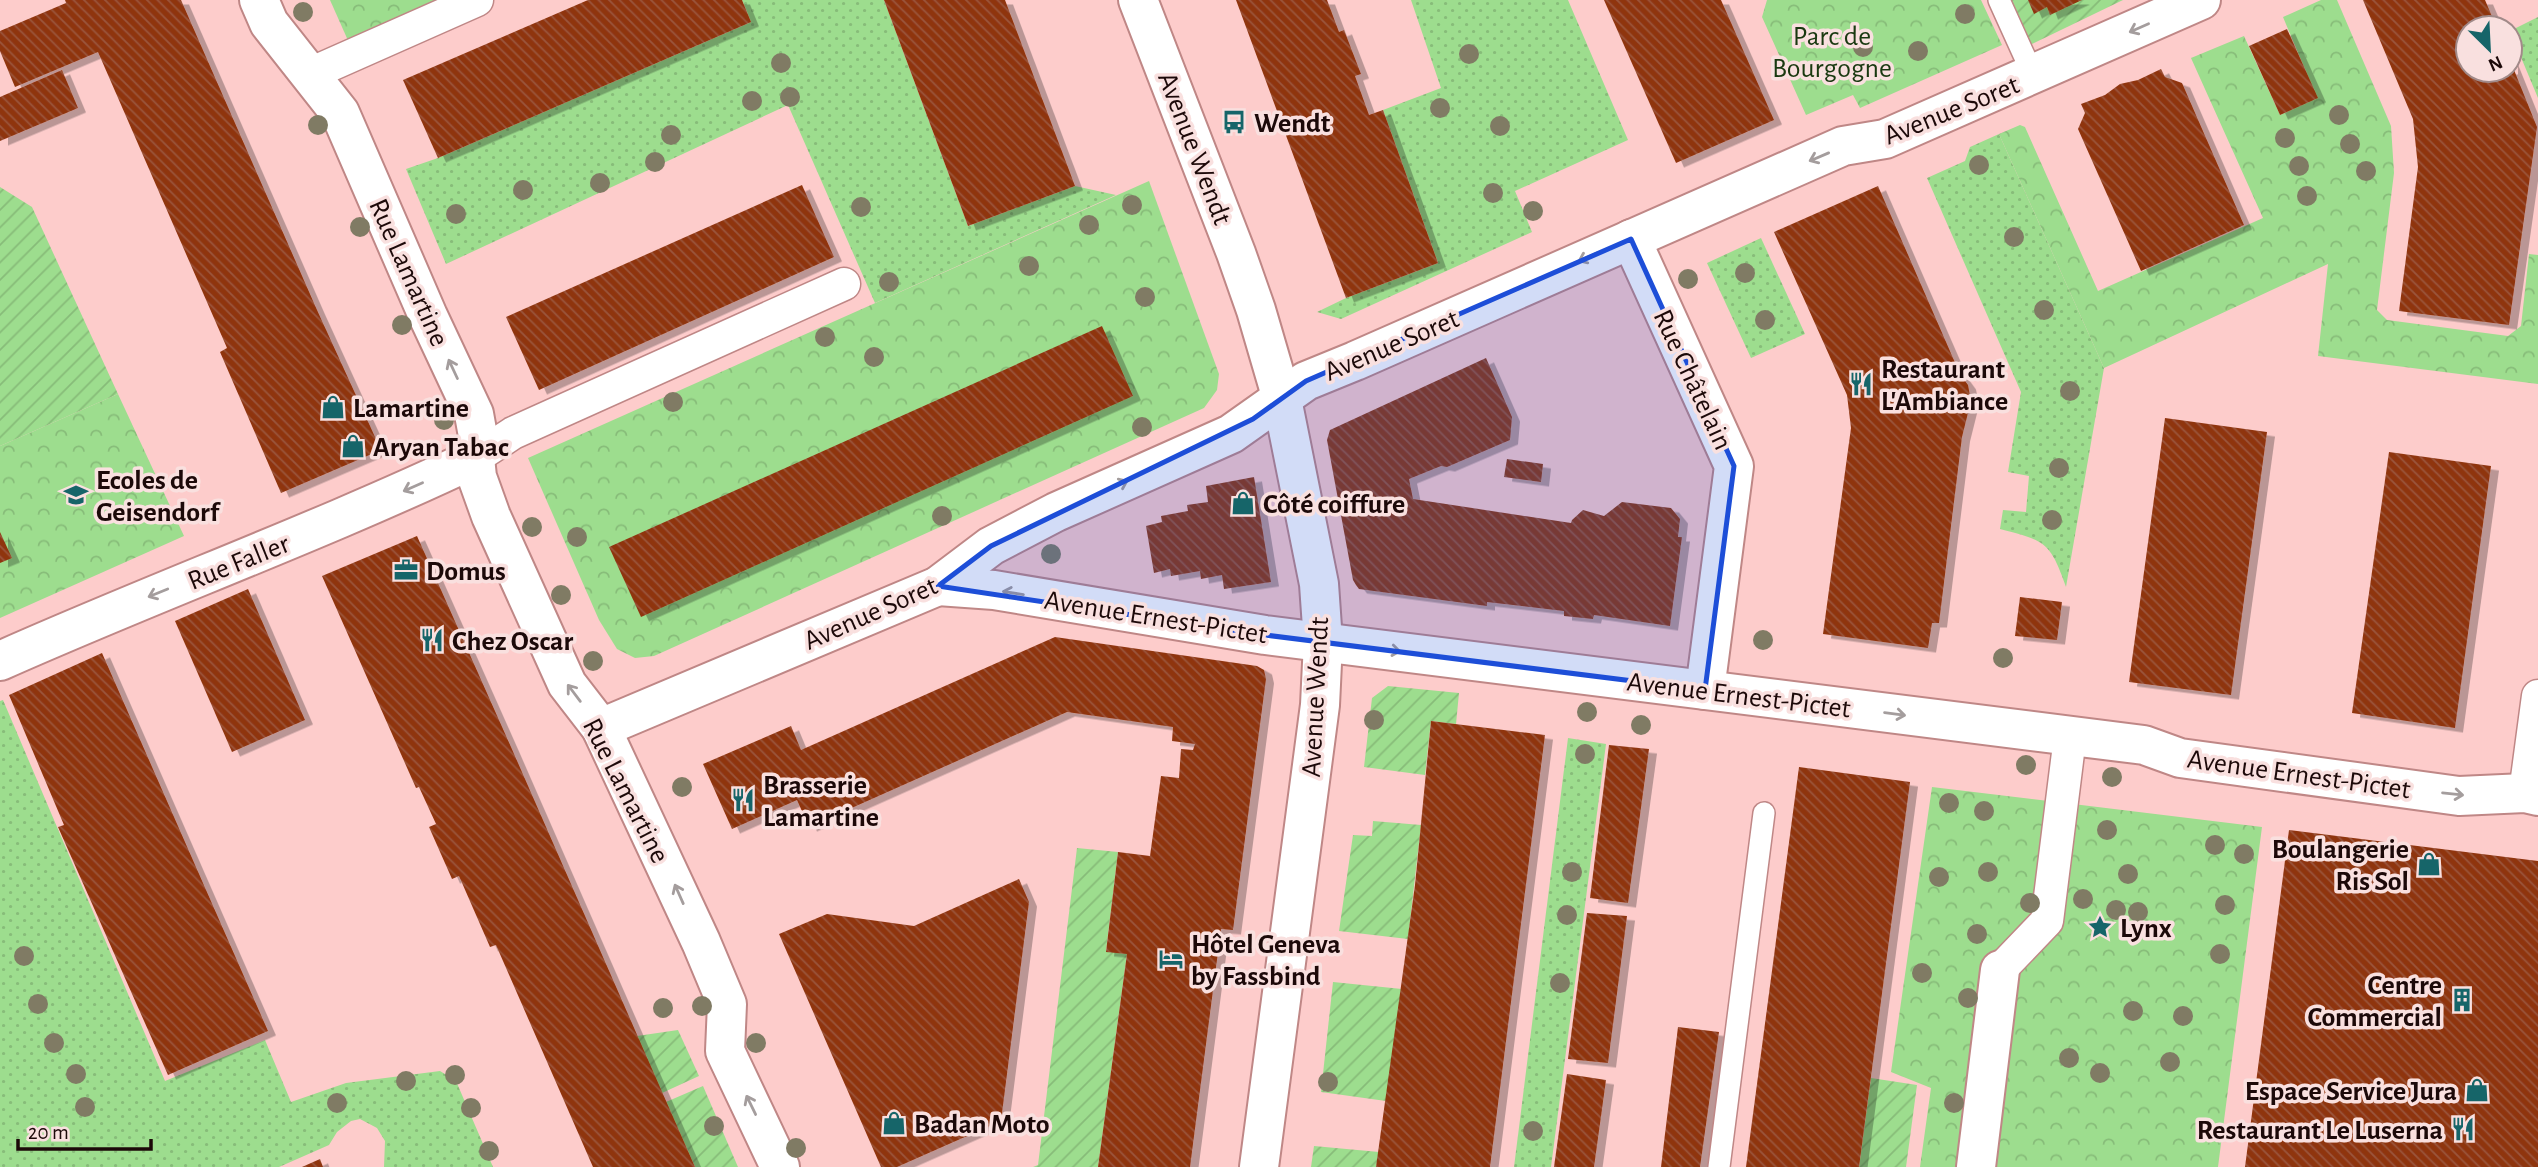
<svg xmlns="http://www.w3.org/2000/svg" width="2538" height="1167" viewBox="0 0 2538 1167" font-family="'Alegreya Sans',sans-serif">
  <style>
    .grass { fill: url(#grass-dots) }
    .forest { fill: url(#forest-crowns) }
    .garden { fill: url(#garden-furrows) }
    .building { fill: url(#building-back-hatch); filter: url(#shadow) }
    .lines { fill: none; stroke-linecap: round; stroke-linejoin: round }
    .service-casing { stroke: #bf8786; stroke-width: 24 }
    .pedestrian-casing { stroke: #bf8786; stroke-width: 35 }
    .minor-casing { stroke: #bf8786; stroke-width: 42 }
    .secondary-casing { stroke: #bf8786; stroke-width: 42 }
    .service { stroke: #fff; stroke-width: 21 }
    .pedestrian { stroke: #fff; stroke-width: 32 }
    .minor { stroke: #fff; stroke-width: 38 }
    .secondary { stroke: #fff; stroke-width: 38 }
    .tree { fill: #807b64 }
    .oneway { stroke: #a49d9d }
    .marked { fill: #1d4ed8; fill-opacity: 0.2; stroke: #1d4ed8; stroke-width: 5; stroke-linejoin: round }
    .labels { text-anchor: middle; stroke-width: 7; stroke-linejoin: round; paint-order: stroke }
    .park-label { font-size: 28px; fill: #193910; stroke: #f9e0df }
    .street-label { font-size: 28px; fill: #1c0909; stroke: #f9e0df }
    .poi-label { font-size: 28px; font-weight: bold; fill: #1c0909; stroke: #f9e0df; text-anchor: start }
  </style>
  <defs>
    <pattern id="grass-dots" width="8" height="8" patternUnits="userSpaceOnUse" patternTransform="scale(1.75)"><rect width="8" height="8" fill="#9ddd8e"/><path d="M2 2h.1M6 6h.1" fill="none" stroke="#87bc79" stroke-width="1.8" stroke-linecap="round"/></pattern>
    <pattern id="forest-crowns" width="20" height="18" patternUnits="userSpaceOnUse" patternTransform="scale(1.75)"><rect width="20" height="18" fill="#9ddd8e"/><path d="M2 6a3 3 0 1 1 6 0M12 15a3 3 0 1 1 6 0" fill="none" stroke="#87bc79"/></pattern>
    <pattern id="garden-furrows" width="10" height="10" patternUnits="userSpaceOnUse" patternTransform="scale(1.75)"><rect width="10" height="10" fill="#9ddd8e"/><path d="M-1 1l2-2M0 10L10 0M9 11l2-2" fill="none" stroke="#87bc79"/></pattern>
    <pattern id="building-back-hatch" width="6" height="6" patternUnits="userSpaceOnUse" patternTransform="scale(1.75)"><rect width="6" height="6" fill="#8f3511"/><path d="M-1 5l2 2M0 0l6 6M5-1l2 2" fill="none" stroke="#9a553a"/></pattern>
    <filter id="shadow"><feDropShadow dx="8" dy="4.5" stdDeviation="0" flood-color="#0004"/></filter>
  </defs>
  <rect width="100%" height="100%" fill="#fdcccb"/>
  <g class="grass">
    <polygon points="742,0 884,0 968,226 1075,186 1116,195 875,303 788,105 446,264 406,169 438,158 751,22"/>
    <polygon points="1411,0 1568,0 1628,140 1515,191 1532,232 1341,319 1317,312 1346,298 1438,263 1383,110 1441,88"/>
    <polygon points="2538,17 2538,98 2510,31"/>
    <path d="M 1999,134 L 2104,368 L 2066,587 C 2050,541 2045,541 2000,529 L 2003,510 L 2026,512 L 2029,476 L 2008,472 L 2021,392 L 1927,178 L 1965,161 L 1970,147 Z"/>
    <polygon points="1761,238 1805,334 1751,358 1707,263"/>
    <polygon points="3,700 165,1081 265,1040 291,1102 346,1083 440,1071 456,1081 493,1167 384,1167 385,1141 377,1128 360,1119 351,1121 337,1132 329,1145 279,1167 0,1167 0,701"/>
    <polygon points="1568,738 1606,744 1551,1167 1514,1167"/>
  </g>
  <g class="forest">
    <polygon points="330,0 451,0 350,45"/>
    <polygon points="1767,0 1981,0 2002,45 1860,108 1853,95 1806,115 1762,17"/>
    <polygon points="2321,0 2337,0 2391,126 2394,173 2377,310 2387,320 2508,336 2521,326 2529,254 2538,255 2538,384 2318,356 2328,264 2104,368 1999,134 2020,125 2025,127 2098,291 2263,218 2191,58 2244,36 2280,115 2317,98 2283,17"/>
    <polygon points="1149,181 1219,374 1217,390 1204,408 654,656 635,658 617,649 599,620 528,458"/>
    <polygon points="118,394 184,536 0,618 0,446"/>
    <polygon points="1932,787 2262,827 2218,1167 1920,1167 1931,1088 1891,1072"/>
  </g>
  <g class="garden">
    <polygon points="2010,0 2123,0 2030,45"/>
    <polygon points="0,187 32,207 118,394 0,446"/>
    <polygon points="1388,686 1459,693 1456,724 1431,721 1425,775 1364,767 1372,698"/>
    <polygon points="1373,821 1421,825 1408,939 1339,931 1353,835 1372,836"/>
    <polygon points="1077,848 1118,852 1106,951 1127,954 1098,1167 1033,1167 1038,1165"/>
    <polygon points="1333,982 1402,989 1386,1101 1321,1092"/>
    <polygon points="678,1030 699,1076 662,1093 637,1036"/>
    <polygon points="1871,1078 1917,1085 1906,1167 1859,1167"/>
    <polygon points="703,1086 738,1167 695,1167 666,1102"/>
    <polygon points="1314,1146 1379,1152 1376,1167 1311,1167"/>
  </g>
  <g class="building">
    <polygon points="65,0 181,0 317,310 381,450 281,493 220,352 227,348 98,52 15,87 0,51 0,31 66,3"/>
    <polygon points="588,0 742,0 751,22 438,158 403,80"/>
    <polygon points="884,0 1005,0 1075,186 968,226"/>
    <polygon points="1236,0 1327,0 1339,32 1344,30 1361,74 1355,76 1369,115 1383,110 1438,263 1346,298"/>
    <polygon points="1604,0 1721,0 1774,120 1676,163"/>
    <polygon points="2028,0 2082,0 2050,15 2047,7 2034,14"/>
    <polygon points="2363,0 2485,0 2497,28 2468,28 2468,70 2510,70 2510,60 2537,127 2509,325 2399,311 2418,167 2413,119"/>
    <polygon points="2287,29 2318,98 2280,115 2249,46"/>
    <polygon points="2161,69 2165,77 2182,83 2244,225 2141,271 2078,129 2085,113 2081,104 2105,95 2120,84 2138,80"/>
    <polygon points="62,70 78,108 0,141 0,97"/>
    <polygon points="802,185 834,257 539,390 506,317"/>
    <polygon points="1878,186 1960,374 1968,385 1971,401 1962,437 1939,623 1932,623 1928,648 1823,634 1851,428 1847,395 1774,232"/>
    <polygon points="1102,326 1133,396 641,617 609,547"/>
    <polygon points="1486,358 1512,417 1510,440 1447,467 1441,466 1409,479 1413,499 1571,523 1572,520 1583,510 1604,516 1622,502 1671,508 1680,519 1678,537 1682,537 1670,626 1594,615 1593,619 1564,616 1564,611 1487,602 1487,606 1359,589 1356,585 1353,580 1327,440 1330,430"/>
    <polygon points="2165,418 2267,432 2231,695 2129,682"/>
    <polygon points="2389,452 2491,466 2455,728 2352,713"/>
    <polygon points="1507,459 1543,464 1541,482 1504,477"/>
    <polygon points="1254,477 1271,582 1224,589 1222,575 1201,579 1200,571 1171,576 1170,569 1154,573 1146,526 1162,522 1161,516 1188,511 1187,505 1208,502 1206,486"/>
    <polygon points="0,532 12,558 0,563"/>
    <polygon points="417,536 511,747 695,1167 593,1167 496,945 490,947 459,876 452,879 429,827 436,824 419,787 416,788 322,576"/>
    <polygon points="248,589 305,720 232,752 175,621"/>
    <polygon points="2020,597 2062,602 2057,640 2015,636"/>
    <polygon points="1055,637 1257,666 1264,670 1266,679 1233,930 1221,929 1190,1167 1098,1167 1127,954 1106,952 1118,852 1150,856 1161,776 1179,778 1181,749 1193,750 1195,744 1172,741 1173,727 1067,712 809,827 797,800 732,829 703,764 791,726 801,750"/>
    <polygon points="102,653 268,1031 168,1075 58,827 64,825 9,695"/>
    <polygon points="1431,721 1545,735 1490,1167 1376,1167 1415,885"/>
    <polygon points="1609,745 1649,749 1628,903 1590,898"/>
    <polygon points="1799,767 1910,782 1859,1167 1746,1167"/>
    <polygon points="2289,830 2538,861 2538,1167 2245,1167"/>
    <polygon points="1019,879 1029,902 1001,1121 897,1167 881,1167 779,934 827,914 914,926"/>
    <polygon points="1587,913 1627,916 1608,1063 1568,1059"/>
    <polygon points="1678,1027 1719,1032 1700,1167 1661,1167"/>
    <polygon points="1567,1074 1606,1080 1594,1167 1554,1167"/>
    <polygon points="320,1159 323,1167 302,1167"/>
  </g>
  <g class="lines">
    <g class="service-casing">
      <g id="service">
        <polyline points="1999,0 2033,75"/>
        <polyline points="1719,1167 1764,813"/>
      </g>
    </g>
    <g class="pedestrian-casing">
      <g id="pedestrian">
        <polyline points="310,74 477,0"/>
        <polyline points="475,458 513,433 844,284"/>
        <polyline points="2525,793 2538,696"/>
        <polyline points="2000,970 2047,921 2070,737"/>
      </g>
    </g>
    <g class="minor-casing">
      <g id="minor">
        <polyline points="259,0 269,23 340,113 428,316 474,414 478,436 475,458 477,477 491,516 567,684 601,728 701,942 727,1004 725,1051 780,1167"/>
        <polyline points="1631,239 1734,466 1705,690"/>
        <polyline points="938,586 994,590 1265,635 2144,745 2180,758 2459,796 2525,793 2538,796"/>
        <path d="M 0,661 C 157,591 319,532 475,458"/>
        <polyline points="601,728 938,586 991,546 1056,512 1231,434 1306,381 1355,361 1843,146 1885,139 2201,0"/>
        <polyline points="1976,1167 2000,970"/>
      </g>
    </g>
    <g class="secondary-casing">
      <polyline id="secondary" points="1138,0 1236,253 1256,310 1282,399 1319,584 1323,642 1320,705 1259,1167"/>
    </g>
    <use href="#service" class="service"/>
    <use href="#pedestrian" class="pedestrian"/>
    <use href="#minor" class="minor"/>
    <use href="#secondary" class="secondary"/>
  </g>
  <g class="tree">
    <circle cx="303" cy="12" r="10"/>
    <circle cx="1965" cy="14" r="10"/>
    <circle cx="1863" cy="47" r="10"/>
    <circle cx="1918" cy="51" r="10"/>
    <circle cx="1469" cy="54" r="10"/>
    <circle cx="781" cy="63" r="10"/>
    <circle cx="790" cy="97" r="10"/>
    <circle cx="752" cy="101" r="10"/>
    <circle cx="1440" cy="108" r="10"/>
    <circle cx="2339" cy="115" r="10"/>
    <circle cx="318" cy="125" r="10"/>
    <circle cx="1500" cy="126" r="10"/>
    <circle cx="671" cy="135" r="10"/>
    <circle cx="2285" cy="138" r="10"/>
    <circle cx="2350" cy="144" r="10"/>
    <circle cx="655" cy="162" r="10"/>
    <circle cx="1979" cy="165" r="10"/>
    <circle cx="2299" cy="166" r="10"/>
    <circle cx="2366" cy="171" r="10"/>
    <circle cx="600" cy="183" r="10"/>
    <circle cx="523" cy="190" r="10"/>
    <circle cx="1493" cy="193" r="10"/>
    <circle cx="2307" cy="196" r="10"/>
    <circle cx="1132" cy="205" r="10"/>
    <circle cx="861" cy="207" r="10"/>
    <circle cx="1533" cy="211" r="10"/>
    <circle cx="456" cy="214" r="10"/>
    <circle cx="1089" cy="225" r="10"/>
    <circle cx="360" cy="227" r="10"/>
    <circle cx="2014" cy="237" r="10"/>
    <circle cx="1029" cy="266" r="10"/>
    <circle cx="1745" cy="273" r="10"/>
    <circle cx="1688" cy="279" r="10"/>
    <circle cx="889" cy="282" r="10"/>
    <circle cx="1145" cy="297" r="10"/>
    <circle cx="2044" cy="310" r="10"/>
    <circle cx="1765" cy="320" r="10"/>
    <circle cx="402" cy="325" r="10"/>
    <circle cx="825" cy="337" r="10"/>
    <circle cx="874" cy="357" r="10"/>
    <circle cx="2070" cy="391" r="10"/>
    <circle cx="673" cy="402" r="10"/>
    <circle cx="444" cy="420" r="10"/>
    <circle cx="1142" cy="427" r="10"/>
    <circle cx="2059" cy="468" r="10"/>
    <circle cx="942" cy="516" r="10"/>
    <circle cx="2052" cy="520" r="10"/>
    <circle cx="532" cy="527" r="10"/>
    <circle cx="577" cy="537" r="10"/>
    <circle cx="1051" cy="554" r="10"/>
    <circle cx="561" cy="595" r="10"/>
    <circle cx="1763" cy="640" r="10"/>
    <circle cx="2003" cy="658" r="10"/>
    <circle cx="593" cy="661" r="10"/>
    <circle cx="1587" cy="712" r="10"/>
    <circle cx="1374" cy="720" r="10"/>
    <circle cx="1641" cy="725" r="10"/>
    <circle cx="1585" cy="754" r="10"/>
    <circle cx="2026" cy="765" r="10"/>
    <circle cx="2112" cy="777" r="10"/>
    <circle cx="682" cy="787" r="10"/>
    <circle cx="1949" cy="803" r="10"/>
    <circle cx="1984" cy="811" r="10"/>
    <circle cx="2107" cy="830" r="10"/>
    <circle cx="2215" cy="845" r="10"/>
    <circle cx="2244" cy="854" r="10"/>
    <circle cx="1572" cy="872" r="10"/>
    <circle cx="1988" cy="872" r="10"/>
    <circle cx="2128" cy="874" r="10"/>
    <circle cx="1939" cy="877" r="10"/>
    <circle cx="2083" cy="899" r="10"/>
    <circle cx="2030" cy="903" r="10"/>
    <circle cx="2225" cy="905" r="10"/>
    <circle cx="2116" cy="910" r="10"/>
    <circle cx="2138" cy="912" r="10"/>
    <circle cx="1567" cy="915" r="10"/>
    <circle cx="1977" cy="934" r="10"/>
    <circle cx="2220" cy="954" r="10"/>
    <circle cx="24" cy="956" r="10"/>
    <circle cx="1922" cy="973" r="10"/>
    <circle cx="1560" cy="983" r="10"/>
    <circle cx="1968" cy="998" r="10"/>
    <circle cx="38" cy="1004" r="10"/>
    <circle cx="702" cy="1006" r="10"/>
    <circle cx="663" cy="1008" r="10"/>
    <circle cx="2133" cy="1011" r="10"/>
    <circle cx="2183" cy="1016" r="10"/>
    <circle cx="54" cy="1043" r="10"/>
    <circle cx="756" cy="1043" r="10"/>
    <circle cx="2069" cy="1058" r="10"/>
    <circle cx="2170" cy="1062" r="10"/>
    <circle cx="2100" cy="1073" r="10"/>
    <circle cx="76" cy="1074" r="10"/>
    <circle cx="455" cy="1075" r="10"/>
    <circle cx="406" cy="1081" r="10"/>
    <circle cx="1328" cy="1082" r="10"/>
    <circle cx="337" cy="1103" r="10"/>
    <circle cx="1954" cy="1103" r="10"/>
    <circle cx="85" cy="1107" r="10"/>
    <circle cx="471" cy="1108" r="10"/>
    <circle cx="714" cy="1126" r="10"/>
    <circle cx="1533" cy="1131" r="10"/>
    <circle cx="796" cy="1148" r="10"/>
    <circle cx="489" cy="1151" r="10"/>
  </g>
  <defs><path id="oneway-shaft" d="M-6 0H5M1.5-3L5.5 0L1.5 3" fill="none" stroke-width="1.6" stroke-linecap="round" stroke-linejoin="round" transform="scale(1.75)"/></defs>
  <g class="oneway">
    <use href="#oneway-shaft" transform="translate(2139 28) rotate(156)"/>
    <use href="#oneway-shaft" transform="translate(1819 157) rotate(157)"/>
    <use href="#oneway-shaft" transform="translate(1588 257) rotate(156)"/>
    <use href="#oneway-shaft" transform="translate(453 369) rotate(-115)"/>
    <use href="#oneway-shaft" transform="translate(1118 485) rotate(-24)"/>
    <use href="#oneway-shaft" transform="translate(413 487) rotate(156)"/>
    <use href="#oneway-shaft" transform="translate(158 593) rotate(158)"/>
    <use href="#oneway-shaft" transform="translate(1013 593) rotate(-171)"/>
    <use href="#oneway-shaft" transform="translate(1390 650) rotate(7)"/>
    <use href="#oneway-shaft" transform="translate(574 693) rotate(-127)"/>
    <use href="#oneway-shaft" transform="translate(1895 714) rotate(7)"/>
    <use href="#oneway-shaft" transform="translate(2453 794) rotate(6)"/>
    <use href="#oneway-shaft" transform="translate(679 894) rotate(-114)"/>
    <use href="#oneway-shaft" transform="translate(751 1105) rotate(-116)"/>
  </g>
  <path class="marked" d="M 1631,239 L 1734,466 L 1705,690 L 1265,635 L 938,586 L 991,546 L 1253,419 L 1306,381 Z"/>
  <defs>
    <g id="bus-bare" transform="scale(1.89)"><path d="M-5-6H5V4H4V6H2V4H-2V6H-4V4H-5ZM-3.5-4V0h7V-4ZM-3.5 1.2v1.5H-2V1.2ZM2 1.2v1.5H3.5V1.2Z" fill="#166569" stroke="#f9e0df" stroke-width="2.5" paint-order="stroke"/></g>
    <g id="restaurant-bare" transform="scale(1.89)"><path d="M-5-6h1v4h1v-4h1v4h1v-4h1v5L-1.5 .5V6h-2V.5L-5-1ZM5-6V6H3V1.5H1.5Q1.5-4 5-6Z" fill="#166569" stroke="#f9e0df" stroke-width="2.5" paint-order="stroke"/></g>
    <g id="shop-bare" transform="scale(1.89)"><path d="M-5-2.5h2.3a2.7 3.5 0 0 1 5.4 0H5L5.5 6h-11ZM-1.5-2.5h3a1.5 2.3 0 0 0-3 0Z" fill="#166569" stroke="#f9e0df" stroke-width="2.5" paint-order="stroke"/></g>
    <g id="school-bare" transform="scale(1.89)"><path d="M0-5L7-2L0 1L-7-2ZM-4 1L0 2.5L4 1V4Q0 6-4 4Z" fill="#166569" stroke="#f9e0df" stroke-width="2.5" paint-order="stroke"/></g>
    <g id="office-bare" transform="scale(1.89)"><path d="M-6-3h4V-5.5h4V-3h4V5H-6ZM-1-4.5V-3h2v-1.5ZM-6 0V1H6V0Z" fill="#166569" stroke="#f9e0df" stroke-width="2.5" paint-order="stroke"/></g>
    <g id="sight-bare" transform="scale(1.89)"><path d="M0-6L1.8-2.2L6-1.7L2.9 1.2L3.7 5.4L0 3.3L-3.7 5.4L-2.9 1.2L-6-1.7L-1.8-2.2Z" fill="#166569" stroke="#f9e0df" stroke-width="2.5" paint-order="stroke"/></g>
    <g id="hotel-bare" transform="scale(1.89)"><path d="M-6-4.5h1.5V1H6V5H4.5V3h-9V5H-6ZM-4 0a1.8 1.8 0 1 1 3.6 0ZM.5 0V-2.5h3Q6-2.5 6 0Z" fill="#166569" stroke="#f9e0df" stroke-width="2.5" paint-order="stroke"/></g>
    <g id="building-bare" transform="scale(1.89)"><path d="M-4-6H4V6H1V3H-1V6H-4ZM-2.5-4.3h1.7v1.8h-1.7ZM.8-4.3h1.7v1.8H.8ZM-2.5-1h1.7V.8h-1.7ZM.8-1h1.7V.8H.8Z" fill="#166569" stroke="#f9e0df" stroke-width="2.5" paint-order="stroke"/></g>
  </defs>
  <g fill-rule="evenodd">
    <use href="#bus-bare" x="1234" y="122"/>
    <use href="#restaurant-bare" x="1861" y="384"/>
    <use href="#shop-bare" x="333" y="407"/>
    <use href="#shop-bare" x="353" y="446"/>
    <use href="#school-bare" x="76" y="495"/>
    <use href="#shop-bare" x="1243" y="503"/>
    <use href="#office-bare" x="406" y="570"/>
    <use href="#restaurant-bare" x="432" y="640"/>
    <use href="#restaurant-bare" x="743" y="800"/>
    <use href="#shop-bare" x="2429" y="864"/>
    <use href="#sight-bare" x="2100" y="927"/>
    <use href="#hotel-bare" x="1171" y="959"/>
    <use href="#building-bare" x="2462" y="1000"/>
    <use href="#shop-bare" x="2477" y="1090"/>
    <use href="#shop-bare" x="894" y="1123"/>
    <use href="#restaurant-bare" x="2463" y="1129"/>
  </g>
  <g class="labels">
    <g class="park-label">
      <text x="1832" y="45">Parc de<tspan x="1832" dy="32">Bourgogne</tspan></text>
    </g>
    <g class="street-label">
      <text transform="translate(1951 109) rotate(-22)" y="10">Avenue Soret</text>
      <text transform="translate(1196 148) rotate(69)" y="10">Avenue Wendt</text>
      <text transform="translate(410 272) rotate(66)" y="10">Rue Lamartine</text>
      <text transform="translate(1391 344) rotate(-23)" y="10">Avenue Soret</text>
      <text transform="translate(1694 379) rotate(65)" y="10">Rue Châtelain</text>
      <text transform="translate(238 561) rotate(-22)" y="10">Rue Faller</text>
      <text transform="translate(870 612) rotate(-24)" y="10">Avenue Soret</text>
      <text transform="translate(1156 616) rotate(9)" y="10">Avenue Ernest-Pictet</text>
      <text transform="translate(1739 694) rotate(7)" y="10">Avenue Ernest-Pictet</text>
      <text transform="translate(1314 697) rotate(-87)" y="10">Avenue Wendt</text>
      <text transform="translate(2299 773) rotate(8)" y="10">Avenue Ernest-Pictet</text>
      <text transform="translate(627 790) rotate(63)" y="10">Rue Lamartine</text>
    </g>
    <g class="poi-label">
      <text x="1254" y="132">Wendt</text>
      <text x="1881" y="378">Restaurant<tspan x="1881" dy="32">L'Ambiance</tspan></text>
      <text x="353" y="417">Lamartine</text>
      <text x="373" y="456">Aryan Tabac</text>
      <text x="96" y="489">Ecoles de<tspan x="96" dy="32">Geisendorf</tspan></text>
      <text x="1263" y="513">Côté coiffure</text>
      <text x="426" y="580">Domus</text>
      <text x="452" y="650">Chez Oscar</text>
      <text x="763" y="794">Brasserie<tspan x="763" dy="32">Lamartine</tspan></text>
      <text x="2409" y="858" text-anchor="end">Boulangerie<tspan x="2409" dy="32">Ris Sol</tspan></text>
      <text x="2120" y="937">Lynx</text>
      <text x="1191" y="953">Hôtel Geneva<tspan x="1191" dy="32">by Fassbind</tspan></text>
      <text x="2442" y="994" text-anchor="end">Centre<tspan x="2442" dy="32">Commercial</tspan></text>
      <text x="2457" y="1100" text-anchor="end">Espace Service Jura</text>
      <text x="914" y="1133">Badan Moto</text>
      <text x="2443" y="1139" text-anchor="end">Restaurant Le Luserna</text>
    </g>
  </g>
  <g transform="translate(2489 49) rotate(156)"><circle r="33" fill="#f9e0df" stroke="#a18a89" stroke-width="2"/>
  <path d="M0-5L12 26L0 18L-12 26Z" fill="#166569"/>
  <text y="-10" font-size="19" font-weight="bold" text-anchor="middle" fill="#1c0909">N</text>
  </g>
  <path d="M18 1139v10h133v-10" fill="none" stroke="#1c0909" stroke-width="3.5"/>
  <text x="28" y="1139" font-size="21" fill="#1c0909" stroke="#f9e0df" stroke-width="5" paint-order="stroke">20 m</text>
</svg>
